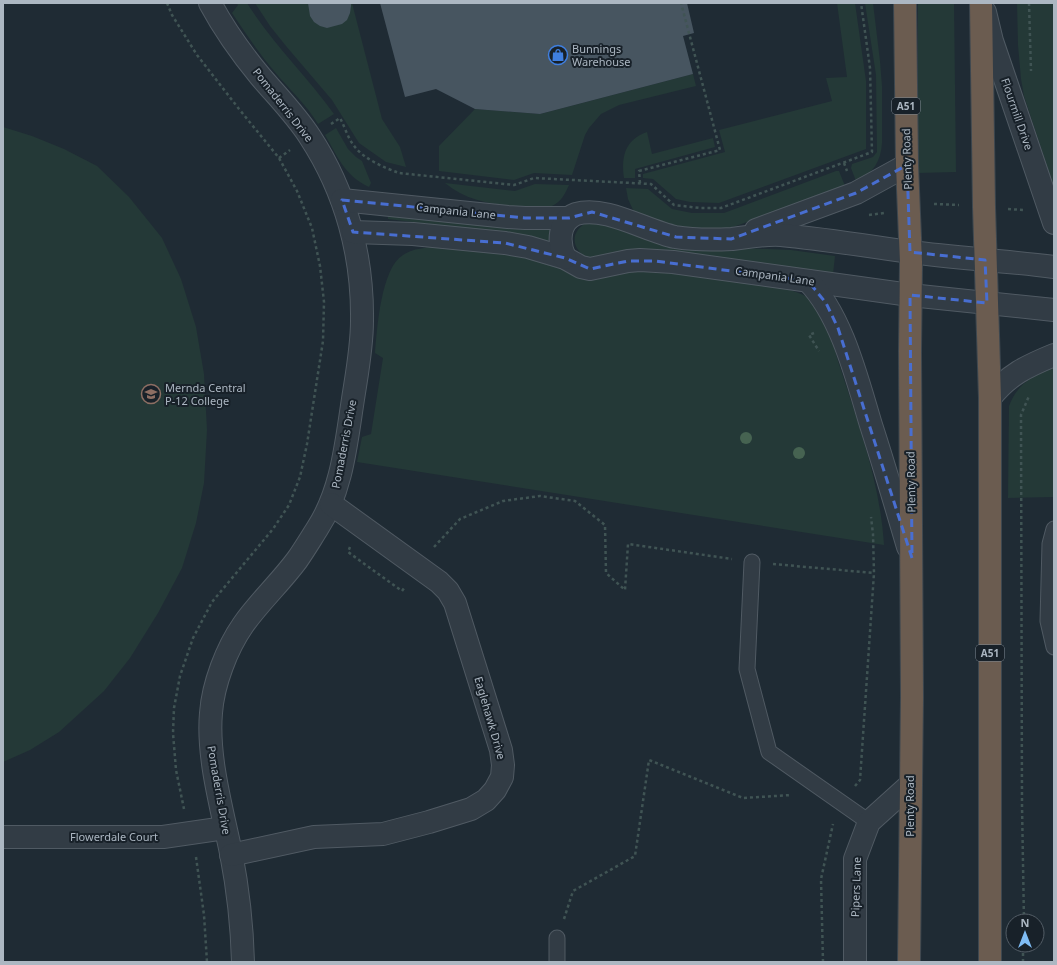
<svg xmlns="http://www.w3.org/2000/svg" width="1057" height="965" viewBox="0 0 1057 965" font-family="'Noto Sans',sans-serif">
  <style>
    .green { fill: #243937 }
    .building { fill: #475560 }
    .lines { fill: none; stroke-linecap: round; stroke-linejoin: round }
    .lane-casing { stroke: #505a63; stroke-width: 17 }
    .street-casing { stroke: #505a63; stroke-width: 24 }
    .highway-casing { stroke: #3d474f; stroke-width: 24 }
    .path { stroke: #405454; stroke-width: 2.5; stroke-dasharray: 3 3; stroke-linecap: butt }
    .lane { stroke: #323c45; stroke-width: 15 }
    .street { stroke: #323c45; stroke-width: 22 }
    .highway { stroke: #6b5c50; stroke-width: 22 }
    .tree { fill: #466351 }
    .marked { fill: none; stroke: #486ed1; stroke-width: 3; stroke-dasharray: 8 5; stroke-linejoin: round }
    .labels { text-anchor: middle; stroke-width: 4; stroke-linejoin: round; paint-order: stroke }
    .shield { fill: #182129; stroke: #808a94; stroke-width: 1 }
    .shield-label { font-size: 10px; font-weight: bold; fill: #acb7c2 }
    .poi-label { font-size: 11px; fill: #acb7c2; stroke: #182129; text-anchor: start }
    .street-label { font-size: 11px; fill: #acb7c2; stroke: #182129 }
  </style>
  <rect width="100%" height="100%" fill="#1f2b34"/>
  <g class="green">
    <path d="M 236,3 L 247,3 C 272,43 307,76 334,114 L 318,124 C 306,104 289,89 274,71 C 259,53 245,33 232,13 L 238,5 Z"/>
    <polygon points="255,3 352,3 382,119 400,147 406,167 386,162 359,143 332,100 286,46 270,26"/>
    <polygon points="837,3 855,3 866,81 866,149 719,203 690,202 676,199 653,179 643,178 643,174 725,152 719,130 832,101 826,78 847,77"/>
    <path d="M 865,3 L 873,3 L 880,61 L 882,86 L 882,143 C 881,161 873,174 856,181 L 851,168 L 852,164 L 873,157 L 877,152 L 876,75 Z"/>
    <polygon points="918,3 954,3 956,172 918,173"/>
    <polygon points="1017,3 1054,3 1054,187 1024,96 1021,79 1018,45"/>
    <polygon points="693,74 696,86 619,105 601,114 589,128 585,135 572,175 534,173 514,180 439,171 439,146 475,109 540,114"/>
    <polygon points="3,127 32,136 64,149 97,166 129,197 162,238 181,279 196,327 204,374 207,430 204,483 196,523 182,568 158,613 130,658 104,691 59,732 30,750 3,762"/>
    <path d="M 336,128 L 348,149 L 356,157 L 362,161 L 371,183 L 369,187 C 344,175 338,157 325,135 Z"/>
    <path d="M 647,132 L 652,154 L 713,138 L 715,147 L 635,169 L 635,178 L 624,178 C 621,156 625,140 647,132 Z"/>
    <polygon points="836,171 839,171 845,186 736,226 722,230 683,230 634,212 628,199 626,188 648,189 672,209 692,213 724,213"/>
    <path d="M 445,183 L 515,191 L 535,184 L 569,185 C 565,194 561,202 552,206 C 544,210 532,208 524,207 C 495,205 468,202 445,183 Z"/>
    <polygon points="388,211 552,228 551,246 495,232 388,219"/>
    <path d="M 588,222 L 601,224 L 645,239 L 743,248 L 791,250 L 835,256 L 833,274 L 586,257 C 570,247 571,230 588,222 Z"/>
    <path d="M 438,246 L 501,251 L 559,267 L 584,278 L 593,280 L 603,278 L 617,274 L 648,270 L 775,286 C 789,290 807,293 816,305 C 828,320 834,349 840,367 C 859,426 880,482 884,545 L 357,462 L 362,437 L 371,434 L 383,358 L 375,353 C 377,329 381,268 403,255 C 413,248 426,248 438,246 Z"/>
    <path d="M 1054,367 L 1054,497 L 1008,498 L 1009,406 C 1018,383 1032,376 1054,367 Z"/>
  </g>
  <g class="building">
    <polygon points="308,3 351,3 351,6 350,13 347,20 342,24 327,28 320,26 314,22 310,16"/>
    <polygon points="380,3 687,3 694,33 683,36 693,74 540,114 475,109 436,89 405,97"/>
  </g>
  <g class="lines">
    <g class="lane-casing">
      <g id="lane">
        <polyline points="1054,529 1050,544 1048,621 1054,647"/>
        <polyline points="752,562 747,669 769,752 869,822"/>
        <polyline points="557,962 557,938"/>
      </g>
    </g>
    <g class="street-casing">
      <g id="street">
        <path d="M 210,3 C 224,29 241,53 260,76 C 277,96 296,115 310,137 C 346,192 363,256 362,321 C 362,347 357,373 353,399 C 346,444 342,491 317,529 C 310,540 304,550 297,560 C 280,583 259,602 243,625 C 227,648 213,684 211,713 C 207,757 222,809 231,853 C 238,889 242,925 243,962"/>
        <polyline points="985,12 992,41 1006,82 1054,223"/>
        <polyline points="342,200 508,217 525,218 569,218"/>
        <polyline points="756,230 856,193 907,165"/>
        <polyline points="353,232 413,234 505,243 528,247 565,258 581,267 590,269 628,261 640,260 673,262 910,295 1054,310"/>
        <path d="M 565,258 C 558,243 558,221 576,214 C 605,205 646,231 675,237 C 693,240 714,240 732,239 C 748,237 764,234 781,235 C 824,239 867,246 910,252 C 958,258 1006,261 1054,267"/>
        <path d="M 808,281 C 842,316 857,379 871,425 C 884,465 896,506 908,547"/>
        <path d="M 990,398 C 1008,375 1027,366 1054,355"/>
        <polyline points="3,837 163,837 225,828"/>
        <polyline points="231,855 314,837 383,834 429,822 471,809 486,800 495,790 502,777 503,765 501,750 455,603 448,591 439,582 331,504"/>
        <polyline points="855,962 855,859 869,822 910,785"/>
      </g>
    </g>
    <g class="highway-casing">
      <g id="highway">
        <polyline points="905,3 907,165 911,262 910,351 912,697 909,962"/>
        <polyline points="981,3 984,207 990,398 990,962"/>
      </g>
    </g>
    <g class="path">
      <polyline points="167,3 172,15 197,55 239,109 279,158 297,191 312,228 320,266 324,302 323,341 307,444 300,477 289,505 273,529 212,602 193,638 180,676 174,708 173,733 176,770 184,809"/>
      <polyline points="1029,3 1031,71"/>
      <path d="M 331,124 L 340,118 C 345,127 348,139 355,147 C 364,159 385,168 399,173 L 514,185 L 534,178 L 651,184 L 674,205 L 700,208 L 721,208 L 872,152 L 870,68 L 861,3"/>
      <polyline points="279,158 290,150"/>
      <polyline points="844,163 847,171"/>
      <polyline points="640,183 639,171 720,150 681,3"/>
      <polyline points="934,204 959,205"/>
      <polyline points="1008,209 1023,210"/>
      <polyline points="869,215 884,213"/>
      <polyline points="814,333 809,335 819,351"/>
      <polyline points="350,547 348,552 402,591 405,587"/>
      <polyline points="434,547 460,519 503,501 540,496 575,501 605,525 606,573 625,590 628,544 732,559"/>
      <polyline points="773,564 874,573"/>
      <polyline points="855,786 860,780 874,573 873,534 871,517"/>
      <polyline points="196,857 204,915 207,962"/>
      <polyline points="564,919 573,891 635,856 649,760 743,798 791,795"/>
      <polyline points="1024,921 1022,805 1021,415 1029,396"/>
      <polyline points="823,962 821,879 833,824"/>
      <polyline points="1023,962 1023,945"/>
    </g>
    <use href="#lane" class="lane"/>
    <use href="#street" class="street"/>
    <use href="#highway" class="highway"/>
  </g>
  <g class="tree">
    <circle cx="746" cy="438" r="6"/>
    <circle cx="799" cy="453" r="6"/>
  </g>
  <path class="marked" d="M 907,165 L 910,252 L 985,260 L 987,303 L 910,295 L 912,558 L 838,328 L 826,303 L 808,281 L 655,261 L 628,261 L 590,269 L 565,258 L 505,243 L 353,232 L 342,200 L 525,218 L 569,218 L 592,212 L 676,237 L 731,239 L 856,193 Z"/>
  <defs>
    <g id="shop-ring" transform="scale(1)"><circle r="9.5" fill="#182129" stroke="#3f7fe0" stroke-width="1.5"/><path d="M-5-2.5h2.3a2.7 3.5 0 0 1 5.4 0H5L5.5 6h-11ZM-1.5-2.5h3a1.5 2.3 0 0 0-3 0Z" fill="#3f7fe0"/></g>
    <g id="school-ring" transform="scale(1)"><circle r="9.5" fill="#182129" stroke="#8d6e63" stroke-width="1.5"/><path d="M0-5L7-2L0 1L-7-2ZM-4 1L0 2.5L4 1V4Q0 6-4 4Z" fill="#8d6e63"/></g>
  </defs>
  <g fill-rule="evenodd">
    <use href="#shop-ring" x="558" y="55"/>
    <use href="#school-ring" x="151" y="394"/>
  </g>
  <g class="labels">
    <g class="shield">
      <rect x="892" y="98" width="28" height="16" rx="3"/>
      <rect x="976" y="645" width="28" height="16" rx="3"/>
    </g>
    <g class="shield-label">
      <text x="906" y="110">A51</text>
      <text x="990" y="657">A51</text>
    </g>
    <g class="poi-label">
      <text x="572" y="53">Bunnings<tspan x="572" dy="13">Warehouse</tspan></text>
      <text x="165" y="392">Mernda Central<tspan x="165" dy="13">P-12 College</tspan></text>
    </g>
    <g class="street-label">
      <text transform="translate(283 105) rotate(52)" y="4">Pomaderris Drive</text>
      <text transform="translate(1017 114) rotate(71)" y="4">Flourmill Drive</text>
      <text transform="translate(907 159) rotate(-92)" y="4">Plenty Road</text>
      <text transform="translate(456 211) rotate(6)" y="4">Campania Lane</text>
      <text transform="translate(775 276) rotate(8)" y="4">Campania Lane</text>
      <text transform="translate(344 444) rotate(-79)" y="4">Pomaderris Drive</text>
      <text transform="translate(911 482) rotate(-91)" y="4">Plenty Road</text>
      <text transform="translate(490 718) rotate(74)" y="4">Eaglehawk Drive</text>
      <text transform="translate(219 790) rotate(80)" y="4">Pomaderris Drive</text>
      <text transform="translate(910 806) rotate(-90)" y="4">Plenty Road</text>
      <text x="114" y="841">Flowerdale Court</text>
      <text transform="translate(856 887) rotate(-88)" y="4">Pipers Lane</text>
    </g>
  </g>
  <rect width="1057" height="965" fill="none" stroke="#acb7c2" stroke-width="8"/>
  <g transform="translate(1025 933)"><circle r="19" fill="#182129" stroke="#535d66"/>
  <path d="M0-3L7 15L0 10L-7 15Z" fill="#7fbcf4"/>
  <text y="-6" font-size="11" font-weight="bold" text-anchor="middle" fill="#acb7c2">N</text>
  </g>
</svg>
